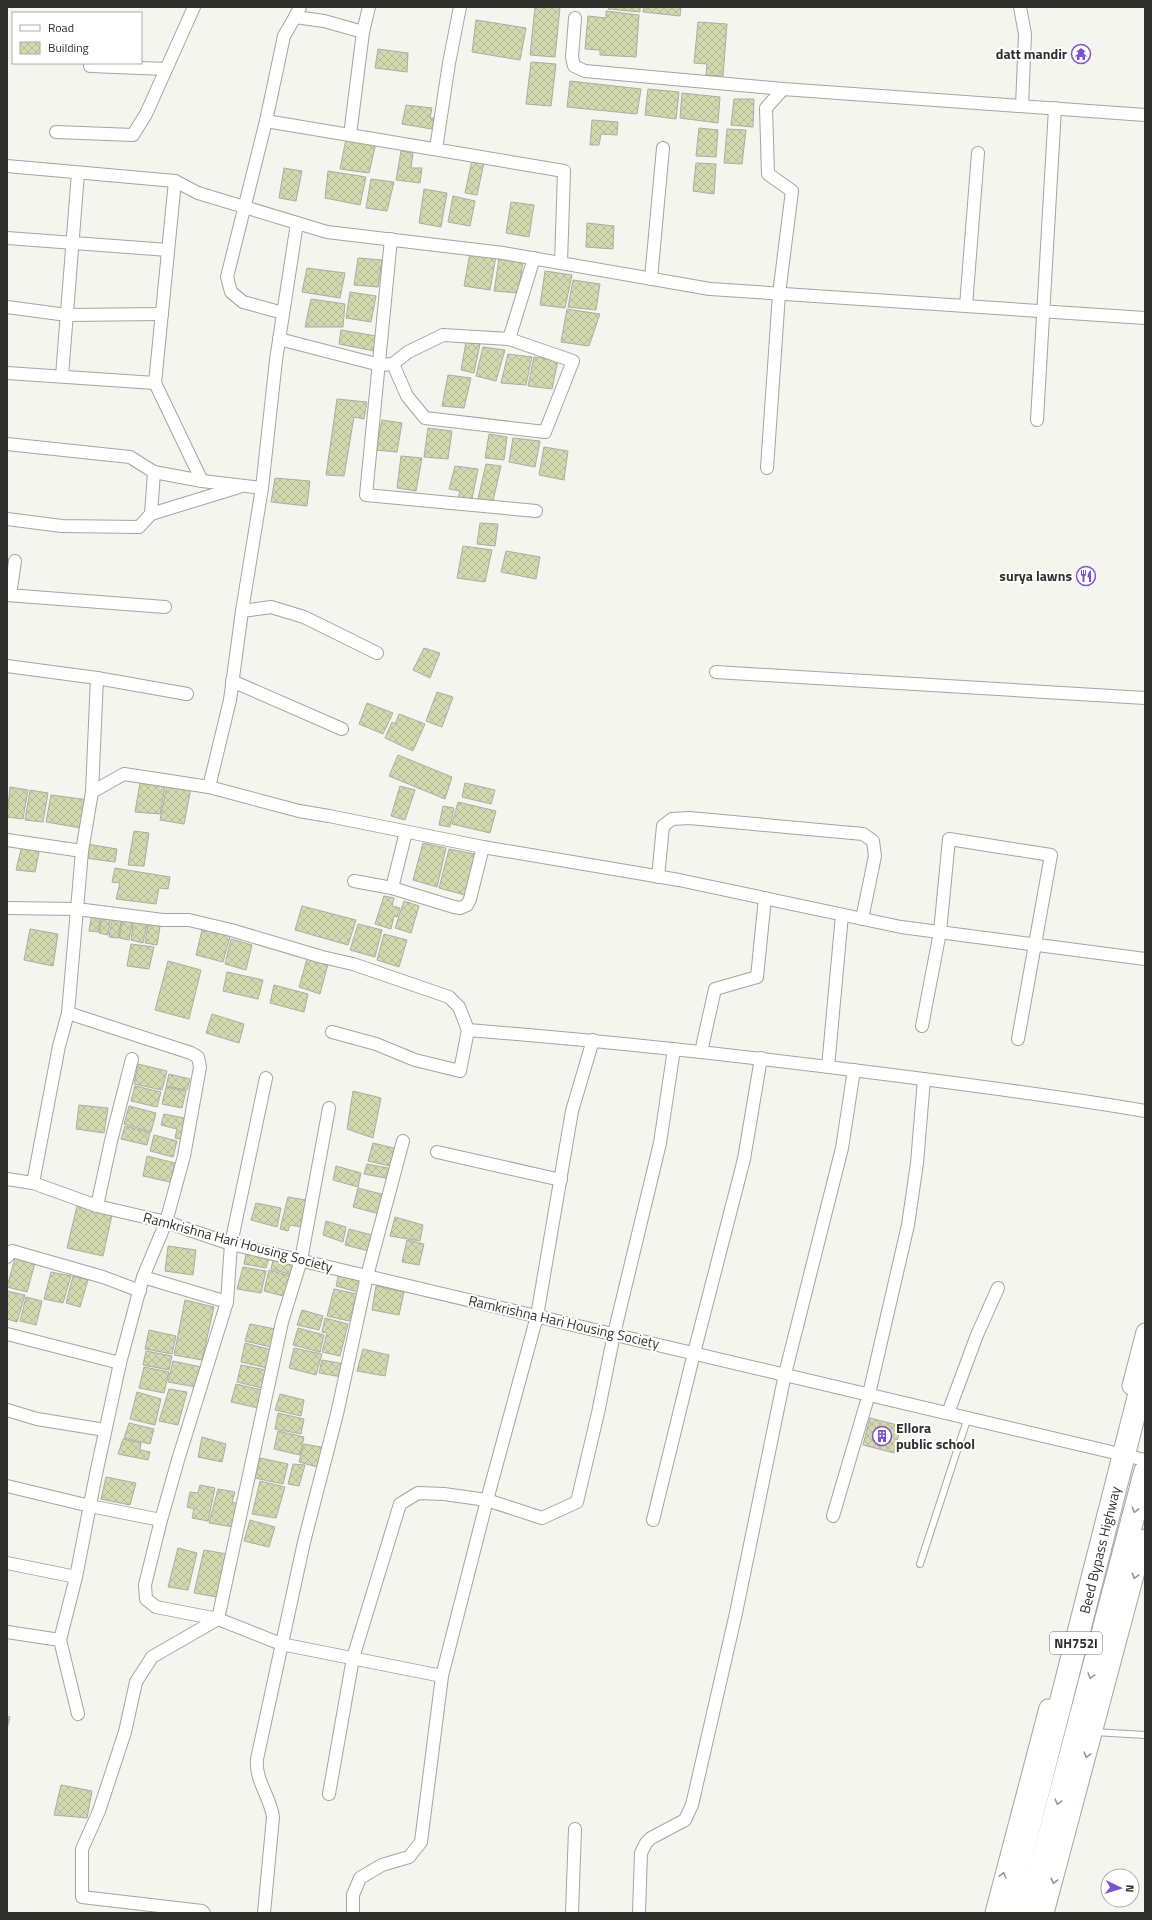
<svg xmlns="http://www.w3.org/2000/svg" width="1152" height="1920" viewBox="0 0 1152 1920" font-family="'Titillium Web',sans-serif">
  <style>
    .building { fill: url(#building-cross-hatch); stroke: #abaca5 }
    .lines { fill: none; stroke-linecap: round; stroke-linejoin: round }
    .lane-casing { stroke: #a4a59e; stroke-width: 8 }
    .street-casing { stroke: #a4a59e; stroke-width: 14 }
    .secondary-casing { stroke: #a4a59e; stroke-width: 19 }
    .highway-casing { stroke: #a4a59e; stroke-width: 24 }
    .lane { stroke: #fff; stroke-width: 6 }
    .street { stroke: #fff; stroke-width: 12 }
    .secondary { stroke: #fff; stroke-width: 17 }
    .highway { stroke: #fff; stroke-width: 22 }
    .oneway { stroke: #979896 }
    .labels { text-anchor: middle; stroke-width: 4; stroke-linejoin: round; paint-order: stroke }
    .shield { fill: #fff; stroke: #6d6e6c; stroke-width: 1 }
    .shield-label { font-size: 13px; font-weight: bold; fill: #2f302d }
    .poi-label { font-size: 14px; font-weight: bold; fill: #2f302d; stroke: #fff; text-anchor: end }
    .street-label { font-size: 14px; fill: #2f302d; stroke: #fff }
  </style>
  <defs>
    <pattern id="building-cross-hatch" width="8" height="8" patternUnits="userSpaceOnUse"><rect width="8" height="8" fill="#d3d8ae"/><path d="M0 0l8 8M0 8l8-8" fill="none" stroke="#b5ba96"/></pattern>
  </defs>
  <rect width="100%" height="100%" fill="#f4f5ee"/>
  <g class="building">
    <polygon points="535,7 560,7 555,57 530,55"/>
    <polygon points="609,7 640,7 640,12 608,9"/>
    <polygon points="644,7 681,7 680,16 643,12"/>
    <polygon points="606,11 639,15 636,57 600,55 600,50 585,49 588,16 606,18"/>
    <polygon points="476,20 526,28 520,60 472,52"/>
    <polygon points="698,22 727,24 723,76 706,75 707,64 694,63"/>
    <polygon points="378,49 408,53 407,72 375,68"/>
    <polygon points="531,62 556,64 551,106 526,104"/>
    <polygon points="570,81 641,89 637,114 567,107"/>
    <polygon points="648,89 679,92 676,119 645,115"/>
    <polygon points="682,93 720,97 718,123 680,118"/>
    <polygon points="734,99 754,99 753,127 731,125"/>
    <polygon points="406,105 432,108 430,118 434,118 432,129 402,124"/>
    <polygon points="592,120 618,122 617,135 601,134 599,145 590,145"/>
    <polygon points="699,128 718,130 716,157 696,156"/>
    <polygon points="727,129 746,130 742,164 724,163"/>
    <polygon points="346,139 376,143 369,173 340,169"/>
    <polygon points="401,151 413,153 411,168 422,168 420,183 396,180"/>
    <polygon points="472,160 484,163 477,195 465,193"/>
    <polygon points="696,163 716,164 714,194 693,191"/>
    <polygon points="284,168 302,171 296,201 279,198"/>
    <polygon points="328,171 366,177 360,205 325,198"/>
    <polygon points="371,179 394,182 387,211 366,208"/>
    <polygon points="424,189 447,193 441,227 419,223"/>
    <polygon points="453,196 475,201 470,226 448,222"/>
    <polygon points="511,202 534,205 529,237 506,233"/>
    <polygon points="587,223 614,226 613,249 586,247"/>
    <polygon points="470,253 496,256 490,290 464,286"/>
    <polygon points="358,258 382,260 378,287 354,285"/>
    <polygon points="499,259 523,262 518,293 494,291"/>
    <polygon points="307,268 345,273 340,298 302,292"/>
    <polygon points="545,271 572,275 565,308 540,305"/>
    <polygon points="573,280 600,284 596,310 568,307"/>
    <polygon points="350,292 376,296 371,322 346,318"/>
    <polygon points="311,299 345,304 343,327 305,327"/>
    <polygon points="567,309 600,314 589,346 561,342"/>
    <polygon points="341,330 376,336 374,351 339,344"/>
    <polygon points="466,342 480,344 474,373 461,370"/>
    <polygon points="483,347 505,350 496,381 476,376"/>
    <polygon points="508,354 532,357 526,385 501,383"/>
    <polygon points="534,357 558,360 552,389 528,386"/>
    <polygon points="448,375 471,378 464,408 442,406"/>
    <polygon points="337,399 367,402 364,419 354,417 344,476 326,475"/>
    <polygon points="382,420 402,423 397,452 376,450"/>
    <polygon points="428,428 452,431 448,459 424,457"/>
    <polygon points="489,434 507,437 504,460 485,458"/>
    <polygon points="513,438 540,441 535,467 509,462"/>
    <polygon points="544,447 568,451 564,480 539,475"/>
    <polygon points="401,456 422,458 416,491 397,488"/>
    <polygon points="486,464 501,466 493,501 478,499"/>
    <polygon points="455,466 478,469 472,499 458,498 460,491 449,489"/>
    <polygon points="275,478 310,481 307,506 271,502"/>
    <polygon points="480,523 498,524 495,546 477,544"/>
    <polygon points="463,546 492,550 485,582 457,578"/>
    <polygon points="506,551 540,557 536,579 501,572"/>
    <polygon points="424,648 440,653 430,678 413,670"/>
    <polygon points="437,692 453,697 442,727 426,721"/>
    <polygon points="367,703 393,713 383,734 359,724"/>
    <polygon points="399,714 425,724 413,751 385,738 392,722 395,724"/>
    <polygon points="398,755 452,777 445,799 389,776"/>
    <polygon points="140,783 165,786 160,814 135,812"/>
    <polygon points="465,783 495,790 491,804 462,797"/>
    <polygon points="167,785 191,788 184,824 160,820"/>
    <polygon points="400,786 415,790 405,820 391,816"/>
    <polygon points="10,787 28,790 23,819 7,817"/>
    <polygon points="30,790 48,793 43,822 25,820"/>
    <polygon points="51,795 89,800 81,828 46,822"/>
    <polygon points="458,802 496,811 490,833 452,824"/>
    <polygon points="443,806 454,808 450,827 439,825"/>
    <polygon points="134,831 149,833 144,866 128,865"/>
    <polygon points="423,843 446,848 437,887 413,880"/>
    <polygon points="87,844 117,849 115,862 85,858"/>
    <polygon points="22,845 40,847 35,872 16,870"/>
    <polygon points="449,849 475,854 465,895 439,888"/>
    <polygon points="115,868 170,877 168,889 159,888 156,904 116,899 120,883 112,882"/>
    <polygon points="384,896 394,898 392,906 400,908 397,917 394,916 391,929 375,924"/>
    <polygon points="404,901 419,906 411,933 395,928"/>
    <polygon points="302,906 356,920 348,945 295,930"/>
    <polygon points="92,914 101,914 98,932 89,931"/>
    <polygon points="102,914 111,915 108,935 99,933"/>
    <polygon points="113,916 122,917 118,938 109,937"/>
    <polygon points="123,917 133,919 129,940 119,938"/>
    <polygon points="134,918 148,920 143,943 131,940"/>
    <polygon points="149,920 161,921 157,945 145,943"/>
    <polygon points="358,924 382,930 375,957 350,950"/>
    <polygon points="30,929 58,934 53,966 24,960"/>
    <polygon points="202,930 230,936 223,962 196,955"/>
    <polygon points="384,934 407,940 399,967 377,960"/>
    <polygon points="231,939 252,945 246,970 225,964"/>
    <polygon points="131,944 154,947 149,969 127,966"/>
    <polygon points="307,959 328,964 320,994 299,987"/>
    <polygon points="168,961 201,970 189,1019 155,1010"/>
    <polygon points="227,972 263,980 258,999 223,991"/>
    <polygon points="274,985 308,994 304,1012 270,1003"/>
    <polygon points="212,1014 244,1024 239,1043 206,1033"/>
    <polygon points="138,1064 167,1071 162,1090 134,1084"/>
    <polygon points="169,1074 190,1079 187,1090 166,1086"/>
    <polygon points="135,1086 161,1092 157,1107 131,1101"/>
    <polygon points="166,1087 186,1091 182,1108 162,1104"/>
    <polygon points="353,1091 381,1098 373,1138 347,1129"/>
    <polygon points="79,1105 108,1108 104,1133 76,1129"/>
    <polygon points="129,1106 156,1113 151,1132 124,1124"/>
    <polygon points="164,1114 189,1119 185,1140 175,1138 177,1129 161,1125"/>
    <polygon points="125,1126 150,1133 147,1145 121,1139"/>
    <polygon points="154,1135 177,1141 173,1157 150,1151"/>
    <polygon points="373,1143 398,1149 394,1167 368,1161"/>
    <polygon points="147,1156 175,1163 170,1182 143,1176"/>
    <polygon points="367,1164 393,1169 390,1179 364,1174"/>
    <polygon points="336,1166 361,1173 358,1187 333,1180"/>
    <polygon points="358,1188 385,1195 380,1214 353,1207"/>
    <polygon points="288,1197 306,1200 301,1227 290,1225 288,1231 280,1229"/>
    <polygon points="256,1203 281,1208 277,1227 251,1220"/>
    <polygon points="77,1206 112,1215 103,1256 67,1248"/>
    <polygon points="395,1217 423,1225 420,1241 390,1236"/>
    <polygon points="326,1221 346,1227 343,1242 323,1235"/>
    <polygon points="349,1229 372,1235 369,1251 345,1245"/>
    <polygon points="407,1240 424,1244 419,1265 402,1262"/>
    <polygon points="168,1246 196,1250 193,1275 165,1271"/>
    <polygon points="247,1249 270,1255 266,1268 244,1264"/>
    <polygon points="274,1256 295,1261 292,1275 271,1269"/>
    <polygon points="15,1258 35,1263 27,1292 7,1287"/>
    <polygon points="243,1267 266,1271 261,1293 237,1289"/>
    <polygon points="269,1270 293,1277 287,1297 264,1291"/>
    <polygon points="51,1272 71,1276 63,1303 44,1299"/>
    <polygon points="339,1273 364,1279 361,1293 336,1286"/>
    <polygon points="73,1276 88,1280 80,1307 66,1303"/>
    <polygon points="376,1286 404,1292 399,1315 372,1310"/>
    <polygon points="334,1289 357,1294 349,1321 327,1316"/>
    <polygon points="7,1291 25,1295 17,1322 7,1319"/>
    <polygon points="26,1297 42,1301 36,1325 20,1321"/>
    <polygon points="185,1300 214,1307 202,1360 174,1355"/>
    <polygon points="302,1310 323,1316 319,1330 297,1325"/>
    <polygon points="325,1318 348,1324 340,1356 322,1352 327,1333 322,1332"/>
    <polygon points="250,1324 275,1329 271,1347 245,1341"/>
    <polygon points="298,1328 324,1335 320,1352 293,1345"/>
    <polygon points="149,1330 176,1336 172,1354 145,1349"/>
    <polygon points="245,1343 272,1350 267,1368 241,1362"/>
    <polygon points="294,1348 322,1354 316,1375 289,1368"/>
    <polygon points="363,1349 389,1355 385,1376 357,1371"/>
    <polygon points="146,1351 172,1356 169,1370 143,1365"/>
    <polygon points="322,1360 345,1364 342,1377 319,1373"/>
    <polygon points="173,1361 201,1367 196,1387 168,1382"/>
    <polygon points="241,1365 266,1370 262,1388 237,1382"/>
    <polygon points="144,1367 169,1372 164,1393 139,1388"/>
    <polygon points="236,1384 262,1390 258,1408 231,1402"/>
    <polygon points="169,1389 187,1392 178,1425 159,1421"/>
    <polygon points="137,1392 161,1399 155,1425 130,1419"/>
    <polygon points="280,1394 304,1400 301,1416 275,1410"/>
    <polygon points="278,1413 304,1419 301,1434 275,1429"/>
    <polygon points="870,1418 901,1426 894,1453 863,1445"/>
    <polygon points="129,1423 154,1429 150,1444 124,1438"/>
    <polygon points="278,1431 304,1437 300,1455 274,1449"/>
    <polygon points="202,1437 226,1444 222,1462 198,1457"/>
    <polygon points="123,1439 141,1443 140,1450 150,1452 148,1460 118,1454"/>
    <polygon points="304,1444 326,1448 321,1468 299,1462"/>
    <polygon points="260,1458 288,1464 283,1484 255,1478"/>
    <polygon points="293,1464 305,1465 299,1486 288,1484"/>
    <polygon points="106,1477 136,1483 130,1505 101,1499"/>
    <polygon points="260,1481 285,1487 276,1518 252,1514"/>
    <polygon points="200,1485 215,1488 208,1521 192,1518 194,1509 187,1507 190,1492 198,1493"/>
    <polygon points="218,1489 235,1492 232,1502 239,1504 233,1527 209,1523"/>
    <polygon points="250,1520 275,1527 269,1547 244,1541"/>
    <polygon points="178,1548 197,1553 188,1590 168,1587"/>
    <polygon points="204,1550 227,1554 217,1597 194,1593"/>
    <polygon points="7,1716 10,1717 7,1729"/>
    <polygon points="61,1785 92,1791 87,1818 54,1815"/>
  </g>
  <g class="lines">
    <g class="lane-casing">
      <g id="lane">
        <polyline points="920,1564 968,1417"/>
        <polyline points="1094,1732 1145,1735"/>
      </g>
    </g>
    <g class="street-casing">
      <g id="street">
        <polyline points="300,7 295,17 324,21 363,32 350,135"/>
        <polyline points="1020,7 1025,34 1022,106"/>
        <polyline points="575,18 572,57 574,66 585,71 783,89"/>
        <polyline points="363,32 369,7"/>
        <polyline points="90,66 166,69"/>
        <polyline points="266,121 564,171 561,263"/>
        <polyline points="56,132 133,135 146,114 194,7"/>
        <polyline points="436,149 449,63 460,7"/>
        <polyline points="7,166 175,181 198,193 327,232 503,253 710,289 1145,318"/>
        <polyline points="175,181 155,383 202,481"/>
        <polyline points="297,223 276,360 262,488 242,611 271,607 304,617 377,653"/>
        <polyline points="7,238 168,250"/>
        <polyline points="391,239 366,495 536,511"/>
        <polyline points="651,279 663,148"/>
        <polyline points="966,306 978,153"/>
        <polyline points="7,307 67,315 162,314"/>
        <polyline points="283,313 243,302 231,292 227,277 266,121 284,36 295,17"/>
        <polyline points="279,339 380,365 393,364 408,352 443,335 509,339 534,258"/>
        <polyline points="393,364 407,396 425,418 545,432 573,361 509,339"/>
        <polyline points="7,373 155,383"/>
        <polyline points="62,376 78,173"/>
        <polyline points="1037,420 1055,108"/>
        <polyline points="7,444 130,457 154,472 151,514 139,527 62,526 7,519"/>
        <polyline points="767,468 779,294 792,191 768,174 766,108 783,89 1145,115"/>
        <polyline points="154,472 202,481 262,488"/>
        <polyline points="151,514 239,487"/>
        <polyline points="7,595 165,607"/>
        <polyline points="10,595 15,561"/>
        <polyline points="7,666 97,678 187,694"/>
        <polyline points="716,672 1145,698"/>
        <polyline points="232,681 342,729"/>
        <polyline points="209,787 230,700 242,611"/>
        <polyline points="92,792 124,774 209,787 299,811 329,816 483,847 679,880 901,927 1145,959"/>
        <polyline points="7,840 82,851"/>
        <polyline points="658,877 663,826 672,819 689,818 863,834 873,841 875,856 862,919"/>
        <polyline points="354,881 392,888 454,907 460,908 467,905 470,899 483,847"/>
        <polyline points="392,888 406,832"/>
        <polyline points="7,908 77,909 82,851 92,792 97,678"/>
        <polyline points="68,1013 191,1053 198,1057 200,1067 184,1156 166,1222 143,1277 120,1363 96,1474 76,1577 60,1640 78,1714"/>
        <polyline points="922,1026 940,932 949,839 1051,855 1018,1039"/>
        <path d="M 332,1032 L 376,1044 L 415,1060 L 460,1071 L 468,1030 C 607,1041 745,1056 884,1074 C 971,1085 1058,1096 1145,1111"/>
        <polyline points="701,1052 715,989 757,977 765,898"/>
        <polyline points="828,1067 842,915"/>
        <polyline points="266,1078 231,1244 227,1302 178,1460 161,1520 145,1585 146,1599 156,1607 218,1619 281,1644 442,1676"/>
        <polyline points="437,1152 561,1180"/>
        <polyline points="7,1179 33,1183 97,1206 166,1222 231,1244 1145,1460"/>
        <polyline points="33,1183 59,1046 68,1013 77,909 163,920 189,920 231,930 322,957 353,964 449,997 459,1007 468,1030"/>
        <polyline points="97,1206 111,1141 132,1059"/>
        <polyline points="7,1257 12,1251 103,1277 140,1291"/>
        <polyline points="143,1277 227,1302"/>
        <polyline points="7,1334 120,1363"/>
        <polyline points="7,1410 37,1419 105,1430"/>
        <polyline points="948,1413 977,1335 998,1288"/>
        <polyline points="7,1486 90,1506 161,1520"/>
        <polyline points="833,1516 869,1394 908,1225 917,1163 924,1079"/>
        <polyline points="653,1520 694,1353 744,1159 761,1058"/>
        <polyline points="7,1563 76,1577"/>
        <polyline points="7,1632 60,1640"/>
        <polyline points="329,1794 353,1658 400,1504 418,1493 444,1494 487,1500 542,1518 577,1502 598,1413 614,1334 660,1143 674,1049"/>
        <polyline points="204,1913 202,1911 82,1897 82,1849 99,1811 125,1732 136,1682 152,1657 218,1619 282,1322 301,1260 329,1108"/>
        <path d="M 264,1913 L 273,1817 C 270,1796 255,1781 257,1759 L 304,1542 L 337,1414 L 367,1276 L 403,1141"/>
        <polyline points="353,1913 353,1895 360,1878 382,1865 409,1857 421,1842 442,1676 487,1500 537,1316 572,1111 593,1040"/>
        <polyline points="572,1913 575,1829"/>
        <polyline points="639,1913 641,1853 646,1843 651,1838 685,1820 692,1805 736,1613 785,1374 842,1148 854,1070"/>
      </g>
    </g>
    <g class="secondary-casing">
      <g id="secondary">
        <polyline points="1131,1386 1145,1332"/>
        <polyline points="994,1913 1048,1708"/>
        <polyline points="1045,1913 1145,1538"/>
      </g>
    </g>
    <g class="highway-casing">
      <g id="highway">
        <polyline points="1007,1913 1145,1372"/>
        <polyline points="1029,1913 1145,1472"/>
      </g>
    </g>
    <use href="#lane" class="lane"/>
    <use href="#street" class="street"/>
    <use href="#secondary" class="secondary"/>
    <use href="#highway" class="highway"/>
  </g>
  <defs><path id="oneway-chevron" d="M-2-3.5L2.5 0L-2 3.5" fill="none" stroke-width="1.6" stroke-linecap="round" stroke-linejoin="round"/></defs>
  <g class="oneway">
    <use href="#oneway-chevron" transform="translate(1135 1510) rotate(105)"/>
    <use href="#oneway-chevron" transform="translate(1135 1576) rotate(105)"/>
    <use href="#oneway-chevron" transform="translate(1091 1676) rotate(105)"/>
    <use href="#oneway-chevron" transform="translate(1087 1755) rotate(105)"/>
    <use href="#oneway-chevron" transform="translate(1058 1802) rotate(105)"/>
    <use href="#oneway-chevron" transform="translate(1003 1875) rotate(-76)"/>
    <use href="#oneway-chevron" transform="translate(1054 1881) rotate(105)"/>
  </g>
  <defs>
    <g id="temple-ring" transform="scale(1)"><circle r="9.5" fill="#fff" stroke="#7d54cd" stroke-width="1.5"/><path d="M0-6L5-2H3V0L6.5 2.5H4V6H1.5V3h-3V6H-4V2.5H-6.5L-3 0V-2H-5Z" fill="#7d54cd"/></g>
    <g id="restaurant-ring" transform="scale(1)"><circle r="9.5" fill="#fff" stroke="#7d54cd" stroke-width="1.5"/><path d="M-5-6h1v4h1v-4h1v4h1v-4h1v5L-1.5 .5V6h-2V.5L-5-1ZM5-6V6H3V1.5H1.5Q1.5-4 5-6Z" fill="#7d54cd"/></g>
    <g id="building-ring" transform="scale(1)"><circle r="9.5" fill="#fff" stroke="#7d54cd" stroke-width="1.5"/><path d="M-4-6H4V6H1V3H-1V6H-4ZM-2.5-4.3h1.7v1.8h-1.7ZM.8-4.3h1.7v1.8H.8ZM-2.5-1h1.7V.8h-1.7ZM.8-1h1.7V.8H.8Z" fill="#7d54cd"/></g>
  </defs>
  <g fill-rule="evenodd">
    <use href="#temple-ring" x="1081" y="54"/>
    <use href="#restaurant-ring" x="1086" y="576"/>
    <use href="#building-ring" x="882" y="1436"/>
  </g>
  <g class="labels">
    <rect class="shield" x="1050" y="1632" width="52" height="22" rx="3"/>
    <g class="shield-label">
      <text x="1076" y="1648">NH752I</text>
    </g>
    <g class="poi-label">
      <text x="1067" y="59">datt mandir</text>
      <text x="1072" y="581">surya lawns</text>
      <text x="896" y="1433" text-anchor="start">Ellora<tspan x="896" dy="16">public school</tspan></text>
    </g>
    <g class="street-label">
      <text transform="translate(238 1242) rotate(15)" y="5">Ramkrishna Hari Housing Society</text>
      <text transform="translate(564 1322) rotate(13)" y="5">Ramkrishna Hari Housing Society</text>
      <text transform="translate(1100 1550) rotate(-76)" y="5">Beed Bypass Highway</text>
    </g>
  </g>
  <rect width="1152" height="1920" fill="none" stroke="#2f302d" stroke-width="16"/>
  <rect x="12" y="12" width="130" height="52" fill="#ffffff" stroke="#acacab"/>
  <rect x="20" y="25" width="20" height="6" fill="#ffffff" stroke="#acacab"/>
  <text x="48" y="32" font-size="12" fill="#2f302d">Road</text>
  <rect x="20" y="42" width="20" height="12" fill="url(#building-cross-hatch)" stroke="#acacab"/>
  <text x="48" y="52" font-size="12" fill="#2f302d">Building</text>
  <g transform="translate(1120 1888) rotate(94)"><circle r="19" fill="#ffffff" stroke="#acacab"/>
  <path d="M0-3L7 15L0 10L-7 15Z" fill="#7d54cd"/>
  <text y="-6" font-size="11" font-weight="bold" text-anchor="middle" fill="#2f302d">N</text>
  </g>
</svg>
